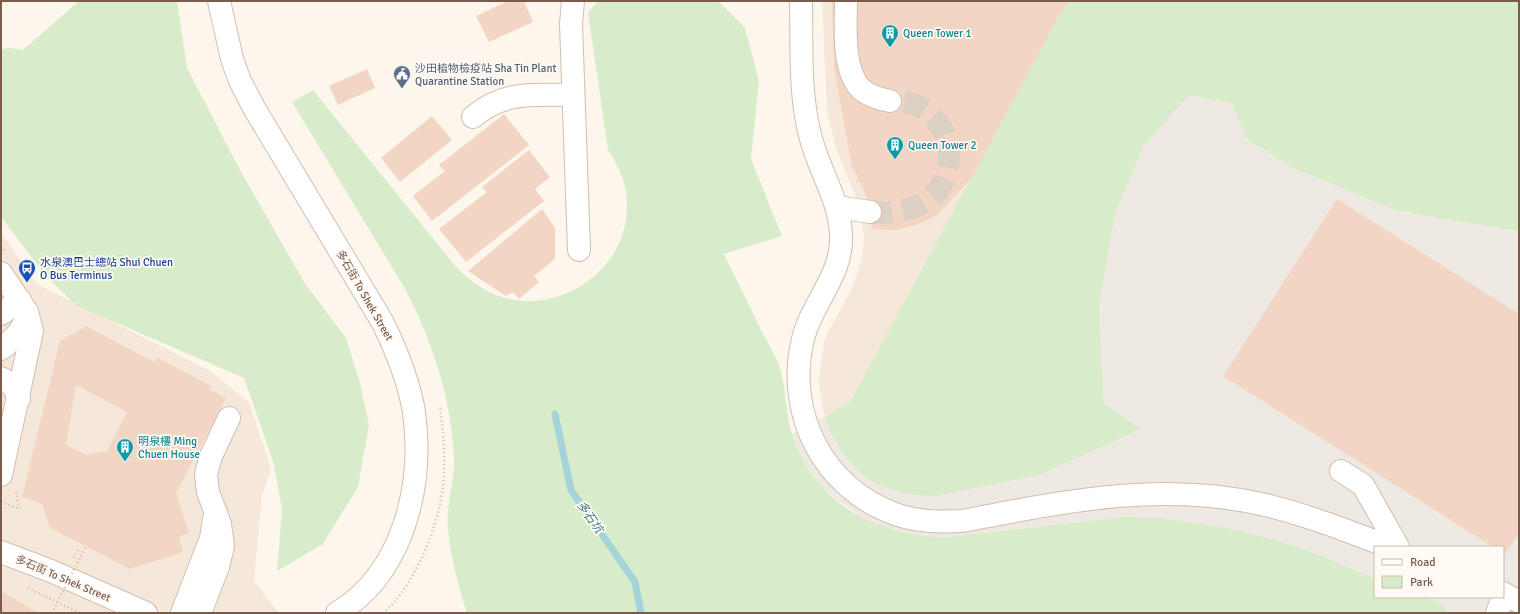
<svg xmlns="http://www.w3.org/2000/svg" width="1520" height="614" viewBox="0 0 1520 614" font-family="Signika,'Noto Sans TC',sans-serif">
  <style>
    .residential { fill: #f5e8da }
    .industrial { fill: #efe9e4 }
    .green { fill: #d8ecc9 }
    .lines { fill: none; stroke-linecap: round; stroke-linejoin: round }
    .stream { stroke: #a5d3da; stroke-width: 7 }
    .building { fill: #f3d5c3; fill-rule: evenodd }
    .minor-tunnel { stroke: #dcd0c4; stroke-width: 22; stroke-dasharray: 22 11; stroke-linecap: butt }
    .minor-casing { stroke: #d1beb0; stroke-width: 24 }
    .path { stroke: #d9b8a5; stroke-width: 2.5; stroke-dasharray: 1 3; stroke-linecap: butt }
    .minor { stroke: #fff; stroke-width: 22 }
    .path-bridge { stroke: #d9b8a5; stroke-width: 2.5; stroke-dasharray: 1 3; stroke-linecap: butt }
    .labels { text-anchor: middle; stroke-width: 3.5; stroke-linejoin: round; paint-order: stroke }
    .culture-label { font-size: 11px; fill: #0d838f; stroke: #fffaf3; text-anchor: start }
    .service-label { font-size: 11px; fill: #4e5e75; stroke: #fffaf3; text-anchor: start }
    .transit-label { font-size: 11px; fill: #164399; stroke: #fffaf3; text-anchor: start }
    .street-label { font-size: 11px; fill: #7a5c4d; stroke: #fffaf3 }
    .water-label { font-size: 12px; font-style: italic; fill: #437c86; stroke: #fffaf3 }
  </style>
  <rect width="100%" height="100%" fill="#fdf6ec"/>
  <g class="residential">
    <polygon points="822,1 1067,1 850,402 825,417 820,392 819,377 824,343 831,326 849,294 857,275 862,255 864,237 858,201 836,149 827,110"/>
    <polygon points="1,233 37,284 210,371 249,402 271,469 262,495 254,581 279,613 1,613"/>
  </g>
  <polygon class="industrial" points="1067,1 1279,1 1382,201 1401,213 1519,221 1519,613 1446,613 1445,605 1425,597 1503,597 1503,547 1375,547 1375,578 1309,551 1232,529 1124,517 947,537 927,537 888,529 869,522 836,499 821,486 809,470 799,453 792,434 850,402"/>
  <g class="green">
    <polygon points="79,1 177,1 187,68 240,170 304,282 346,338 360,383 369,425 358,487 323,544 277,571 282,509 274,464 244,378 77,306 45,275 1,217 1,49 10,48 23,50"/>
    <path d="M 598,1 L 718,1 L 745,28 L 759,81 L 751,159 L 782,236 L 724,254 C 736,279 749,305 761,330 C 767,342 774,353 779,365 C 786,385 785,412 792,434 C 814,503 877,537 947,537 L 1124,517 L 1160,518 L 1232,529 L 1271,539 L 1309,551 L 1375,578 L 1375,597 L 1425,597 L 1445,605 L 1446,613 L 467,613 C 458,585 446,541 448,512 C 449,494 455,476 454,458 C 451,397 432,340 404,287 L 292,102 L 313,90 L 456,267 C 464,275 472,282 482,288 C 542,325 625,279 627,209 C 628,187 620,168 608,150 L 588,13 Z"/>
    <path d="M 1067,1 L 1519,1 L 1519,231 L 1398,211 L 1291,167 L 1246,138 L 1232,103 L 1189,95 L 1144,145 L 1115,213 L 1099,306 L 1103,403 L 1141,429 L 1039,475 L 936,496 C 879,496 843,470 825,417 L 850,402 Z"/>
  </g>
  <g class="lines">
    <polyline class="stream" points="555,414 571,490 635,582 641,613"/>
  </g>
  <g class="building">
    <polygon points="508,1 524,1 533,22 489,42 476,16"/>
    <polygon points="832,1 1067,1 971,179 937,215 917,225 895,230 872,229 867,198 861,182 858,182 857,175 852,167 834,69"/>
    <polygon points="367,69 375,88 338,105 329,86"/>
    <polygon points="504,114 529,145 432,221 413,196 445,171 439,165"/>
    <polygon points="432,116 452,140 400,182 381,158"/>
    <polygon points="529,150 550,177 535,189 544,201 466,262 439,229 487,192 482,187"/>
    <polygon points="1337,199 1519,314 1519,533 1505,554 1503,553 1503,547 1493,547 1223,376"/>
    <polygon points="542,209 555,228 555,259 534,276 539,282 519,299 513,292 506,296 468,271"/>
    <path d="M 86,326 L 154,362 L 156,358 L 160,359 L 211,386 L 209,389 L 226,398 L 176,493 L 189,533 L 179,537 L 183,552 L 130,569 L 50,528 L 42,504 L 22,497 L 60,341 ZM 76,385 L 127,412 L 107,451 L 86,455 L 66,445 Z"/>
    <polygon points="1,591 38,613 1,613"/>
  </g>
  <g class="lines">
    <path class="minor-tunnel" d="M 870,212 C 888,214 905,212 921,204 C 954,187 958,141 932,116 C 926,110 917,105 909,103 C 903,101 896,102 890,101"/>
    <g class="minor-casing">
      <g id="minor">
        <path d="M 219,1 L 232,59 L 240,81 L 254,108 L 383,323 C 397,352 409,381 414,412 C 424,484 404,573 337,613"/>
        <polyline points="573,1 571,24 579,250"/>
        <path d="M 801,1 C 802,45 799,92 810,135 C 818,169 840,200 841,235 C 843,275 812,302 803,339 C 785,413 823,488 895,514 C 917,522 939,522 962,521 C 1063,502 1158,481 1261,504 C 1305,514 1347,531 1390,547"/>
        <path d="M 846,1 C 846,26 842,68 860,88 C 868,96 879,99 890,101"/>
        <path d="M 473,117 C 505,90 534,95 573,95"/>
        <polyline points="837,207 870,212"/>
        <polyline points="1,273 27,312 32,331 1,475"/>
        <polyline points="1,314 20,300"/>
        <path d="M 1,349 C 15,338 24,330 27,312"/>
        <path d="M 1,378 C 11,383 15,388 19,399"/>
        <polyline points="1341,471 1363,485 1398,547"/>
        <polyline points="1,552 51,571 146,613"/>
        <polyline points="1503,593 1519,602"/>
        <polyline points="182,613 211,538 214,519"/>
        <polyline points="200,613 218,567 223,546 220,524 208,492 206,474 211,456 229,418"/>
        <polyline points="1497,613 1503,597"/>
      </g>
    </g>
    <g class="path">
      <polyline points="1,246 4,251"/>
      <polyline points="16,492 20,509"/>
      <polyline points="1,502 19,509"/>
      <polyline points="74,558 78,549"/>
      <polyline points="28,588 80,613"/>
      <path d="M 383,613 C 413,589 440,524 443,485 C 446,458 443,432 440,405"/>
    </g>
    <use href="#minor" class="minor"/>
    <polyline class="path-bridge" points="52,613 86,546"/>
  </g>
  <defs>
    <g id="building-pin" transform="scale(0.9)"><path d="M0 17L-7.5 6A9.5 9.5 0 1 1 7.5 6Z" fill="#0f9aa8" stroke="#fffaf3"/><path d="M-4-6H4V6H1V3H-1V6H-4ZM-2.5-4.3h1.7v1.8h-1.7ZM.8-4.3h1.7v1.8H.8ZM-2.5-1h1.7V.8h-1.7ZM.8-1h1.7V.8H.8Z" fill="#fff"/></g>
    <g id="civic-pin" transform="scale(0.9)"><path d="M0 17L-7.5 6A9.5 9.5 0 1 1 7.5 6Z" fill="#5c6f8a" stroke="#fffaf3"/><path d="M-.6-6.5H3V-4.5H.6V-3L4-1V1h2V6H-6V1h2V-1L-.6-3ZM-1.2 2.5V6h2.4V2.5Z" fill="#fff"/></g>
    <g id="bus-pin" transform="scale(0.9)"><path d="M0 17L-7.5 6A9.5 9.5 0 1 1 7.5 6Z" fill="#1a4fb4" stroke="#fffaf3"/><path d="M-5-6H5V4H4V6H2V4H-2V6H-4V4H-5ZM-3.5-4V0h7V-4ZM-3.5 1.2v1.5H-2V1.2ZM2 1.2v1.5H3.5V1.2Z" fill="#fff"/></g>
  </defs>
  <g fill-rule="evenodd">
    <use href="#building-pin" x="890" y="33"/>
    <use href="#civic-pin" x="402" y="74"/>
    <use href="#building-pin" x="895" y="145"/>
    <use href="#bus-pin" x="27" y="268"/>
    <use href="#building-pin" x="125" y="447"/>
  </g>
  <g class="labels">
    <g class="culture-label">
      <text x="903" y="37">Queen Tower 1</text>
      <text x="908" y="149">Queen Tower 2</text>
      <text x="138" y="445">明泉樓 Ming<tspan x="138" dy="13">Chuen House</tspan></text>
    </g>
    <g class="service-label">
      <text x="415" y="72">沙田植物檢疫站 Sha Tin Plant<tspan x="415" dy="13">Quarantine Station</tspan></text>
    </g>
    <g class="transit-label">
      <text x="40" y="266">水泉澳巴士總站 Shui Chuen<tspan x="40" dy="13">O Bus Terminus</tspan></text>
    </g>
    <g class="street-label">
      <text transform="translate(365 295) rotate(60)" y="4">多石街 To Shek Street</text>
      <text transform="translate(63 578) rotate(23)" y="4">多石街 To Shek Street</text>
    </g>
    <g class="water-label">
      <text transform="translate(590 517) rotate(55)" y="4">多石坑</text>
    </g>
  </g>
  <rect width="1520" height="614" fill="none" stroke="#7a5c4d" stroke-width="4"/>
  <rect x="1374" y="546" width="130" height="52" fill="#fffaf3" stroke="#cabbb1"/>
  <rect x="1382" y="559" width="20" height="6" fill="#ffffff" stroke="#cabbb1"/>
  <text x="1410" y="566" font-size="12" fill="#7a5c4d">Road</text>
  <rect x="1382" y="576" width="20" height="12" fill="#d8ecc9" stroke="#cabbb1"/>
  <text x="1410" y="586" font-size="12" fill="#7a5c4d">Park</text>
</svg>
